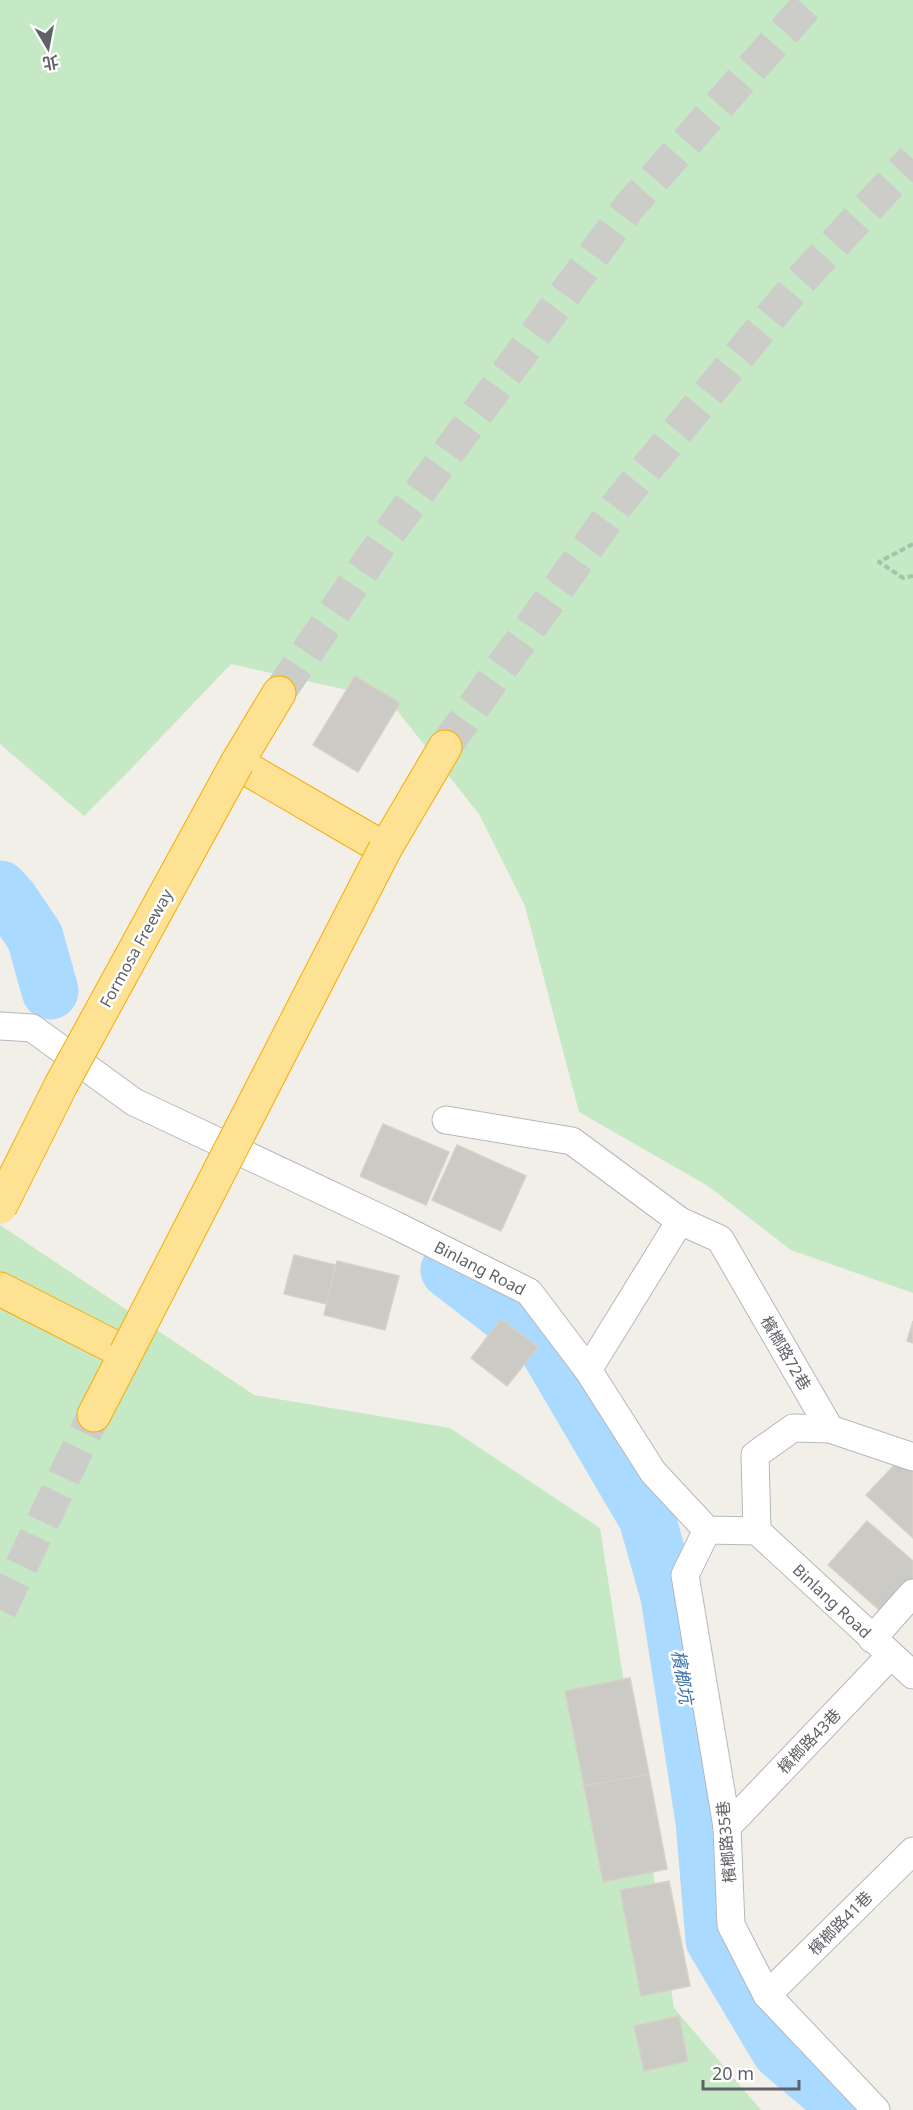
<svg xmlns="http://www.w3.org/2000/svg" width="913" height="2110" viewBox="0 0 913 2110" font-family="'Noto Sans','Noto Sans TC',sans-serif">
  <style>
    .green { fill: #c5e8c5 }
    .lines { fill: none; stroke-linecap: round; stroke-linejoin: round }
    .river { stroke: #aadaff; stroke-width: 57 }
    .building { fill: #cccac5; stroke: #d6d1c6; stroke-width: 1.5 }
    .highway-tunnel { stroke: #ccccc8; stroke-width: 33; stroke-dasharray: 33 16; stroke-linecap: butt }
    .street-casing { stroke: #b5b8bc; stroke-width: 29 }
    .highway-casing { stroke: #f9ab00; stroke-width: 35 }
    .path { stroke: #9cc7a9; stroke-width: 4; stroke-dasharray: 6 3; stroke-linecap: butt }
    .street { stroke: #fff; stroke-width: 27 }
    .highway { stroke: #fde293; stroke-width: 33 }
    .highway-bridge-casing { stroke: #f9ab00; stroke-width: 35; stroke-linecap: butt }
    .highway-bridge { stroke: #fde293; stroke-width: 33 }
    .labels { text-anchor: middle; stroke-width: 5; stroke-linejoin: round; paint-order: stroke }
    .street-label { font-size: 16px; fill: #5f6368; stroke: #fff }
    .water-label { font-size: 18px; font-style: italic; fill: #4174aa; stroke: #fff }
  </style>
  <rect width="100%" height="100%" fill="#f1efe8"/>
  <g class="green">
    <polygon points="0,0 913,0 913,1293 791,1250 708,1186 579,1112 525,906 479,814 388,699 231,664 126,774 84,816 0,744"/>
    <polygon points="0,1225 254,1395 450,1428 600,1528 674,2008 761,2110 0,2110"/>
  </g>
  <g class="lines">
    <g class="river">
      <polyline points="0,889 10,900 35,937 50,991"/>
      <polyline points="449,1270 545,1344 647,1518 669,1596 704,1821 714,1940 780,2051 850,2110"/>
    </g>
  </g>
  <g class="building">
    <polygon points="355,676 400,703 358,772 313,745"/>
    <polygon points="383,1124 449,1152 426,1205 360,1176"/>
    <polygon points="457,1145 526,1176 501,1231 432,1200"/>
    <polygon points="294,1255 336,1265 327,1304 284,1294"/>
    <polygon points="337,1261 399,1276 385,1330 324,1315"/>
    <polygon points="501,1319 538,1347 507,1386 471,1358"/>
    <polygon points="913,1321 913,1343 907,1341"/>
    <polygon points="901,1458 913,1469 913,1538 866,1495"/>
    <polygon points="867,1521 913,1561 913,1581 884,1614 828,1565"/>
    <polygon points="630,1678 649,1774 584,1786 565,1691"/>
    <polygon points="649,1774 667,1869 603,1882 584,1786"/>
    <polygon points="669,1881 690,1986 641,1996 620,1890"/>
    <polygon points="679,2016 688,2061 644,2071 634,2026"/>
  </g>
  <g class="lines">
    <g class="highway-tunnel">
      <polyline points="279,693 383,541 629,207 812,0"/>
      <polyline points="445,747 621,500 801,280 913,159"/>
      <polyline points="0,1610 94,1415"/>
    </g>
    <g class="street-casing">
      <g id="street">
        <polyline points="0,1026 32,1028 134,1102 395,1225 529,1292 588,1370 653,1472 707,1530 757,1531 913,1675"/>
        <polyline points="446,1120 572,1141 680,1221 588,1370"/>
        <polyline points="680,1221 720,1239 830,1429 913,1457"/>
        <polyline points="707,1530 685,1575 727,1827 731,1925 767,1995 876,2110"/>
        <polyline points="757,1531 755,1455 793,1428 830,1429"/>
        <polyline points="872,1639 913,1593"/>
        <polyline points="727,1827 891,1655"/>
        <polyline points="767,1995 913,1851"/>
      </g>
    </g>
    <g class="highway-casing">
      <g id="highway">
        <polyline points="279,693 237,763 385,849 445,747"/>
        <polyline points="0,1289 126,1353 94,1415"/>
      </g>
    </g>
    <polyline class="path" points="913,544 879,562 903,578 913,576"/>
    <use href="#street" class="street"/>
    <use href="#highway" class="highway"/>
    <g class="highway-bridge-casing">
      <g id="highway-bridge">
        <polyline points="0,1207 61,1085 237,763"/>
        <polyline points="126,1353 385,849"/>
      </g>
    </g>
    <use href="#highway-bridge" class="highway-bridge"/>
  </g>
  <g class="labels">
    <g class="street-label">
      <text transform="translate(136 948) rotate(-61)" y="6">Formosa Freeway</text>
      <text transform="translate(480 1268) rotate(27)" y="6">Binlang Road</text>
      <text transform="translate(786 1353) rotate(60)" y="6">檳榔路72巷</text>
      <text transform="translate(832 1601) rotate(43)" y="6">Binlang Road</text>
      <text transform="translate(809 1741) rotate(-46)" y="6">檳榔路43巷</text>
      <text transform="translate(726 1842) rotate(-95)" y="6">檳榔路35巷</text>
      <text transform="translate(840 1923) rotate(-45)" y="6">檳榔路41巷</text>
    </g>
    <g class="water-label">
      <text transform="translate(682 1677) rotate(81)" y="6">檳榔坑</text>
    </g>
  </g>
  <g transform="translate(48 48) rotate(170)" stroke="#ffffff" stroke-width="4.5" paint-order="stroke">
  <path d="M0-4.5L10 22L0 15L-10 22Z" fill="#5f6368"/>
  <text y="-9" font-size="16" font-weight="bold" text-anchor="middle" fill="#5f6368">北</text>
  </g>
  <path d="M703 2080v9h96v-9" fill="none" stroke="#5f6368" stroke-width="3"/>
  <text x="712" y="2080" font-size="18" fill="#5f6368" stroke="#ffffff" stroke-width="4.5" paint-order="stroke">20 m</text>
</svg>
